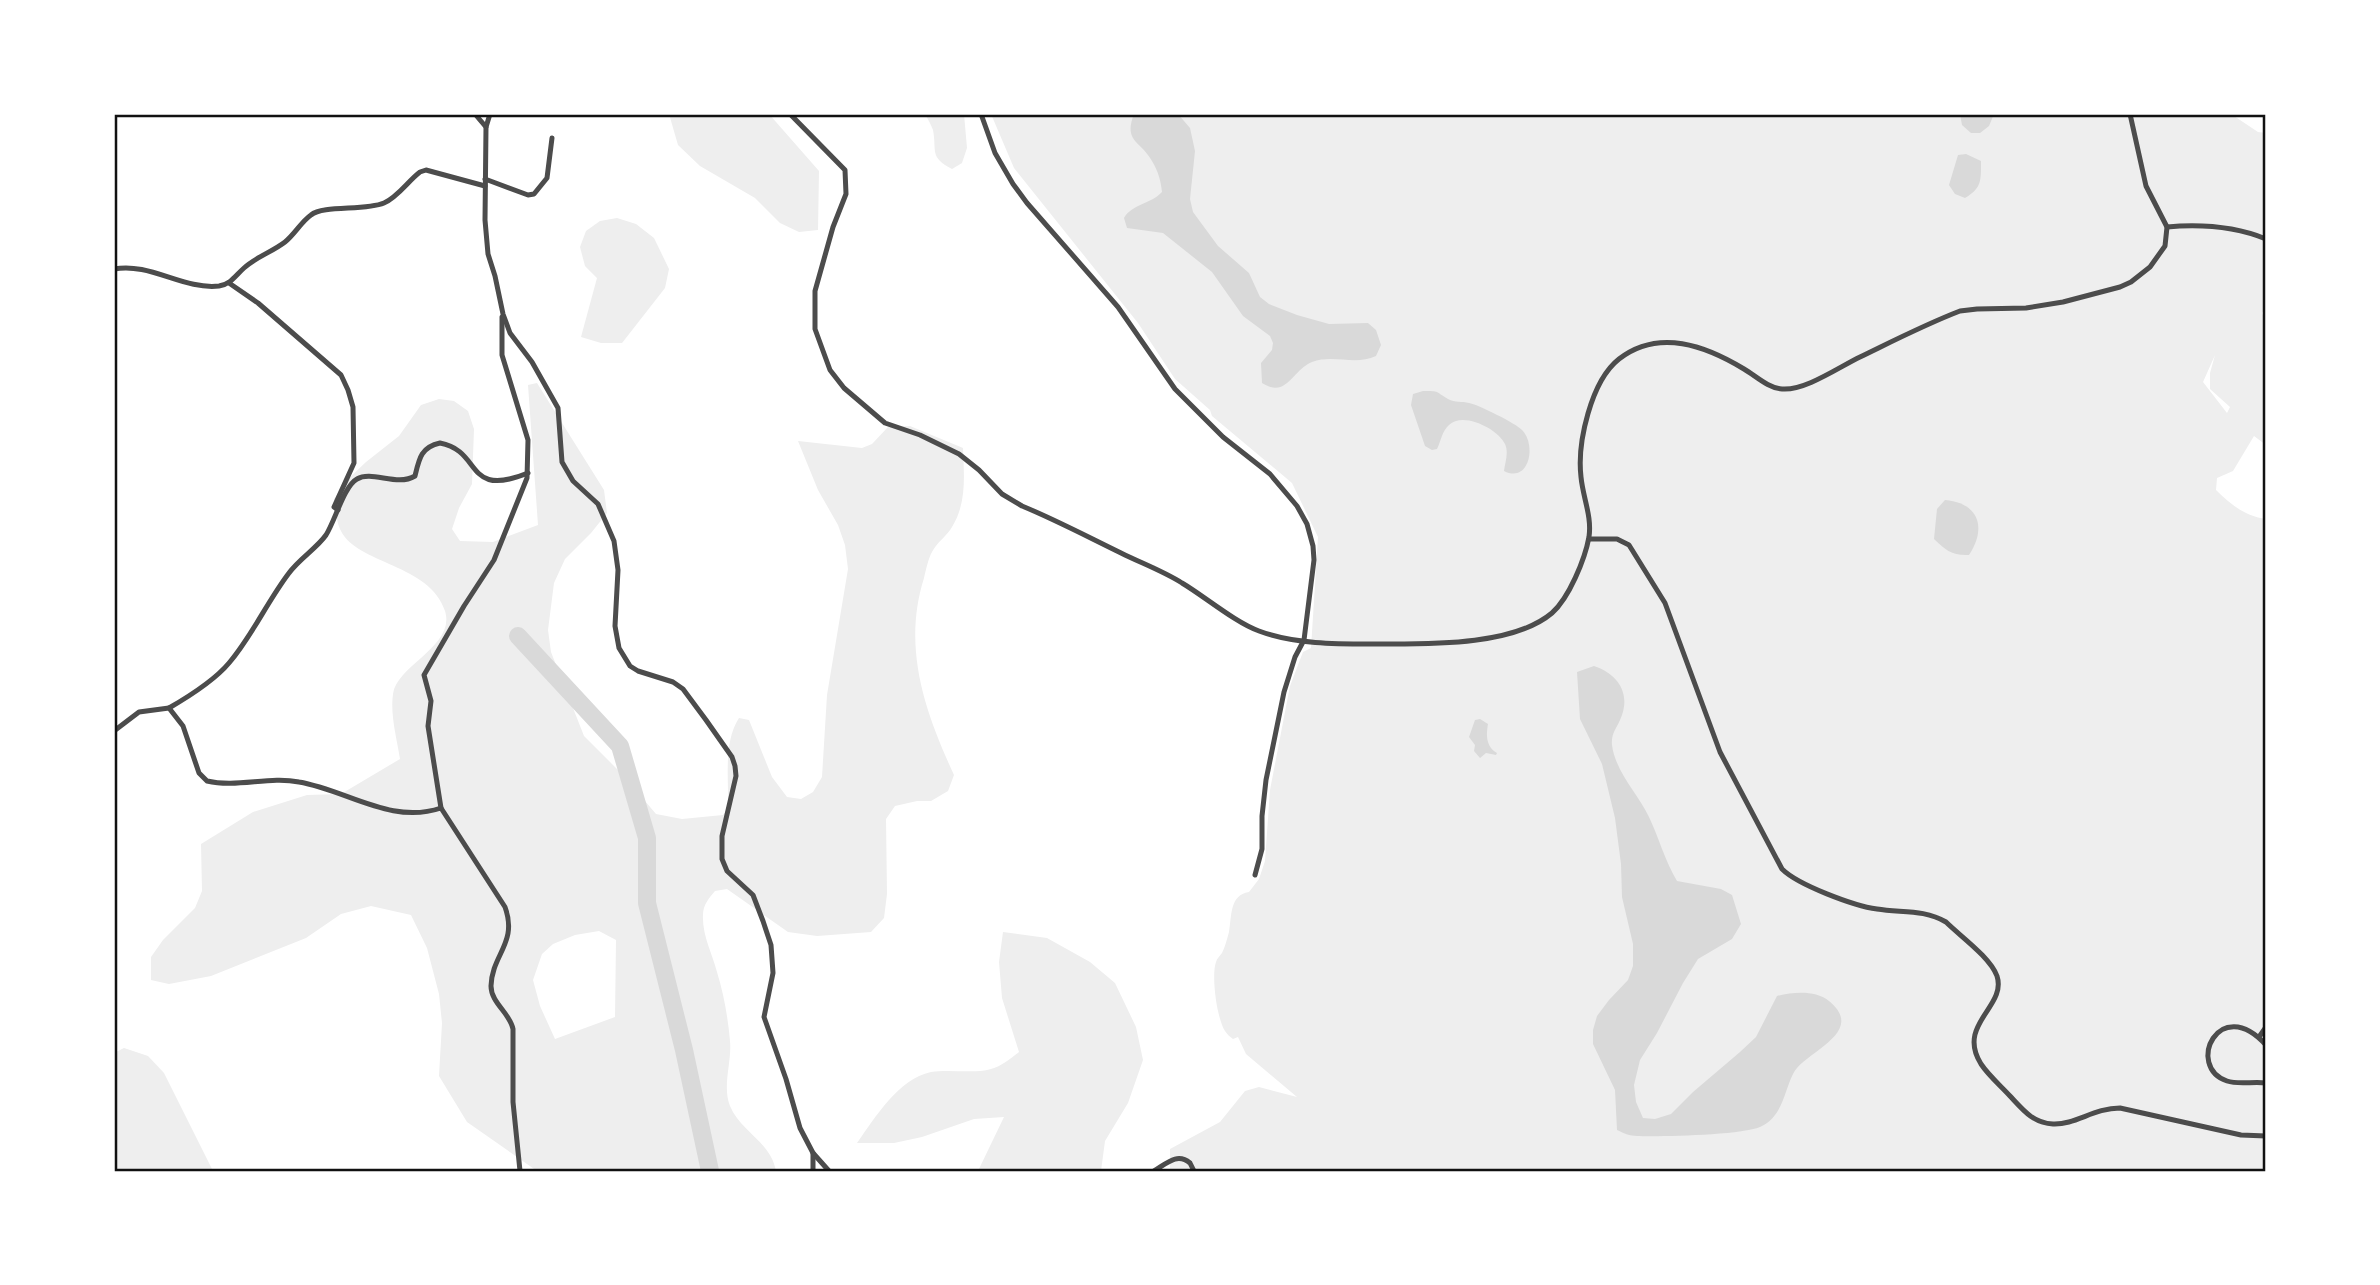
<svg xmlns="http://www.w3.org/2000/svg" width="2380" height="1285" viewBox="0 0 2380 1285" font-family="Karla,sans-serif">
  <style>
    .green { fill: #eee; fill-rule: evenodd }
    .water { fill: #d9d9d9 }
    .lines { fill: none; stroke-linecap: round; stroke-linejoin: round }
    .river { stroke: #d9d9d9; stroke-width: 18 }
    .minor { stroke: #4c4c4c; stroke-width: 5 }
    .neatline { fill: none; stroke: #111; stroke-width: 2.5 }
  </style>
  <rect width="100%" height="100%" fill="#fff"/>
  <g class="green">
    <polygon points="669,114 769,114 819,171 818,230 799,232 780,223 755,198 700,166 678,145"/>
    <path d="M 925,114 L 964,114 L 967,148 L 962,163 L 952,169 C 929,157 937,151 933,130 C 931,125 928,119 925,114 Z"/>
    <path d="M 991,114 L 2231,114 L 2258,132 L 2266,133 L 2266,306 L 2262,313 L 2266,322 L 2266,445 L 2254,436 L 2233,471 L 2217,478 L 2216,490 C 2231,505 2245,516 2266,519 L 2266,1171 L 1170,1171 L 1170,1149 L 1220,1122 L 1245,1091 L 1259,1087 L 1297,1097 L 1246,1054 L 1238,1037 L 1233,1039 C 1230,1037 1227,1034 1225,1031 C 1217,1019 1211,976 1216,962 C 1217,958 1220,956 1222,953 C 1225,947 1227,939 1229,932 C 1232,917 1229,895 1249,892 L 1259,879 L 1265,861 L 1270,790 L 1290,686 L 1303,652 L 1311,648 L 1318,537 L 1292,483 L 1212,416 L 1210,410 L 1175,379 L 1138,323 L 1014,168 ZM 2215,355 L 2210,373 L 2210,389 L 2230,407 L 2227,413 L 2203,382 Z"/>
    <polygon points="617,218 636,224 654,238 669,269 665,288 622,343 601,343 581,337 597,278 585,266 580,247 586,231 600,221"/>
    <path d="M 537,383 L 604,490 L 607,513 L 591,533 L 565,559 L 554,583 L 548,630 L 551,652 L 584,736 L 623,775 L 656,814 L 682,819 L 723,815 L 728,808 C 729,780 723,742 739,718 L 749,720 L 772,777 L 787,797 L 801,799 L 813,792 L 822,777 L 827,695 L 848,569 L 845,545 L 838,525 L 818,490 L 798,441 L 862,448 L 872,444 L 888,427 L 910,426 L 963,448 C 964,475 967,503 952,527 C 947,536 937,542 932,552 C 928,559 926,570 924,578 C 902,648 925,712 954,775 L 948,791 L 931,801 L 917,801 L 895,806 L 886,819 L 887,894 L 884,918 L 871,932 L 817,936 L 788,932 L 727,889 L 715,891 C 709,898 703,905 703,915 C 702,935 712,953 717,972 C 724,995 728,1018 730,1041 C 732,1062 722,1086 730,1106 C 741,1132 771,1142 776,1171 L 537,1171 L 467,1122 L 439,1076 L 442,1023 L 439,994 L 427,948 L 411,915 L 371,906 L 341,914 L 306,938 L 211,976 L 169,984 L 151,980 L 151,957 L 163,940 L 195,908 L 202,891 L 201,844 L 253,812 L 307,795 L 341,794 L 400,759 C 397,739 390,715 393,694 C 397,665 456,646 445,611 C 430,564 357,564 341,531 C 336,522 336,509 334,499 L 345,482 L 366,462 L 399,436 L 421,405 L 439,399 L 454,401 L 468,411 L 474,429 L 472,484 L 459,508 L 452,529 L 460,541 L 493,542 L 538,525 L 528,385 ZM 599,931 L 616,940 L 615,1017 L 555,1039 L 540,1006 L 533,980 L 542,954 L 553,944 L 575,935 Z"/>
    <path d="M 1003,932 L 1047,938 L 1090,962 L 1115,983 L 1136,1027 L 1143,1060 L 1128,1103 L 1105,1141 L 1101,1171 L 978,1171 L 1004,1117 L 974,1119 L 922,1137 L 894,1143 L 857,1143 C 875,1118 898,1079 931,1072 C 950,1069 974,1074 991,1069 C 1002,1066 1010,1059 1019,1052 L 1002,998 L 999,962 Z"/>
    <polygon points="124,1048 148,1056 164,1073 213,1171 114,1171 114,1053"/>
  </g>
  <g class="water">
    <path d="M 1134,114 L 1178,114 L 1190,128 L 1195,151 L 1190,199 L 1193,212 L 1218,246 L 1249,273 L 1260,297 L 1269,304 L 1297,315 L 1329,324 L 1368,323 L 1376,330 L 1381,345 L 1376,356 C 1355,366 1334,354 1312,362 C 1292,370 1287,399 1262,383 L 1261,363 L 1272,350 L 1273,343 L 1270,336 L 1243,316 L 1212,272 L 1163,233 L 1127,228 L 1124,218 C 1132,204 1151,204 1162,192 C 1161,181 1158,171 1152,161 C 1141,141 1123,142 1134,114 Z"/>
    <polygon points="1960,114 1994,114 1989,126 1980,133 1971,133 1962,125"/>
    <path d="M 1966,154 L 1981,161 C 1981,180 1982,188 1965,198 L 1955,194 L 1949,185 L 1958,155 Z"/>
    <path d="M 1423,391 C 1441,391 1434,391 1448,399 C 1455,403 1462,401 1469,403 C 1477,404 1517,424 1522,430 C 1537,445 1529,484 1504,471 C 1505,462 1509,453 1505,444 C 1498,429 1463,411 1449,425 C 1442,431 1441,441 1437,449 L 1432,450 L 1425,446 L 1411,405 L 1413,394 Z"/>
    <path d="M 1945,500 C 1979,503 1987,528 1969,555 C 1953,556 1945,550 1934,539 L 1937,509 Z"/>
    <path d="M 1594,666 C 1618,674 1632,694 1620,720 C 1616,729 1611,734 1612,745 C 1615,771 1638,794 1649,817 C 1659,838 1665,861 1677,881 L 1721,889 L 1732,895 L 1741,924 L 1732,939 L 1698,959 L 1683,983 L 1657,1033 L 1640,1060 L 1634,1085 L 1636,1102 L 1643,1118 L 1655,1119 L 1671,1114 L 1693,1092 L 1740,1052 L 1756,1037 L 1777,996 C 1794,992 1815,990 1829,1001 C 1868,1033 1803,1052 1793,1074 C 1784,1092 1782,1118 1760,1127 C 1742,1135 1659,1137 1637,1136 C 1630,1136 1623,1133 1617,1130 L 1615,1090 L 1593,1044 L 1593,1030 L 1597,1016 L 1609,1000 L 1628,980 L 1633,966 L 1633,944 L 1622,897 L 1621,864 L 1615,818 L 1602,764 L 1580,719 L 1577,672 Z"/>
    <path d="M 1480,719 L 1488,724 C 1486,735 1486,747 1497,753 L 1496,755 L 1486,753 L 1480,758 L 1474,751 L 1475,745 L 1469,737 L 1475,720 Z"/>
  </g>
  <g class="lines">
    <polyline class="river" points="518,636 620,746 647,838 647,903 684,1050 710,1171"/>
    <g class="minor">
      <polyline points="475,114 486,127"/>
      <polyline points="490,114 486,127 485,220 488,254 495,276 503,314 510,333 532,362 558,408 562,462 573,481 598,504 614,541 618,570 615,626 619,648 630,666 638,671 673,682 683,689 706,720 732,757 735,766 736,776 722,836 722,859 727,871 753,895 763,921 771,945 773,973 764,1017 786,1079 800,1128 813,1153 829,1171"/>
      <path d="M 790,114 L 845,170 L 846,194 L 833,227 L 815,291 L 815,329 L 830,370 L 844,388 L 885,423 L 920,435 L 959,454 L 979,470 L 1002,494 L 1022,506 C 1056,520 1088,537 1121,553 C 1141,563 1163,571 1182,583 C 1204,596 1236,623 1259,631 C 1296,645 1342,644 1380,644 C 1429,644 1513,646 1552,613 C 1569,598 1585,559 1589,537 C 1592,516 1583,498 1581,477 C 1577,443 1591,381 1619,359 C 1659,328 1706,346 1744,369 C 1756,376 1768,388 1782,389 C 1805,391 1839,367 1860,357 C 1893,341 1926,324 1960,311 L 1977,309 L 2026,308 L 2063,302 L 2120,287 L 2131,282 L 2150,267 L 2165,246 L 2167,227 L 2146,186 L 2130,114"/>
      <polyline points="981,114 995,153 1013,184 1027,203 1118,307 1175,389 1223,437 1270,474 1297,506 1307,524 1313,546 1314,560 1304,640 1295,657 1284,692 1266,780 1262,816 1262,849 1255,875"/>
      <polyline points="485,179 528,195 534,194 547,178 552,138"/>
      <path d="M 2167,227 C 2201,224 2234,226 2266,239"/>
      <path d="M 114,269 C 150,262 183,290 219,286 C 231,284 235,276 244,268 C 256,257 272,252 285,242 C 295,234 301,222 311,215 C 323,205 365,211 384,203 C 398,197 408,181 420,172 L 426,170 L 485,186"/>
      <polyline points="229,283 258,303 341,375 348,390 353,407 354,463 334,507 338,510"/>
      <path d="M 1589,539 L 1617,539 L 1629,545 L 1665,603 L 1720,752 L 1782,869 C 1798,885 1854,906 1877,909 C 1901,913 1924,909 1946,922 C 1960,936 1990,957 1997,976 C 2007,1007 1956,1024 1981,1064 C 1989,1076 2001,1086 2010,1096 C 2023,1110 2033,1123 2053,1124 C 2075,1125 2094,1108 2120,1108 L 2241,1135 L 2266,1136"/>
      <path d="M 169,708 C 188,697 214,681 229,663 C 252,636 267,602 289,573 C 299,559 317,548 326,535 C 335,521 344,486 357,479 C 372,470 397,487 415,476 C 419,459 421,447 440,443 C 483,451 464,499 528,473"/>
      <path d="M 114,731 L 139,712 L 169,708 L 183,726 L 199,773 L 207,781 C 237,788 269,776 299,782 C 347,790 391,825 441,808 L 505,907 C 518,943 492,954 491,986 C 491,1003 510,1013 513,1029 L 513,1102 L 520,1171"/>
      <polyline points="441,808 428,726 431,701 424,675 464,606 494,560 527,478 528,440 502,355 502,317"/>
      <polyline points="2259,1037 2266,1027"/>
      <path d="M 2266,1045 C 2219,993 2185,1067 2227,1081 C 2239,1085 2254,1081 2266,1083"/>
      <polyline points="813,1153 813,1171"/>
      <path d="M 1154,1171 C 1166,1164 1177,1152 1190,1163 L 1194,1171"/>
    </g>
  </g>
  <rect width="2380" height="1285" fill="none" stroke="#ffffff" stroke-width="231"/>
  <rect x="116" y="116" width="2148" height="1054" class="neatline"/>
</svg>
